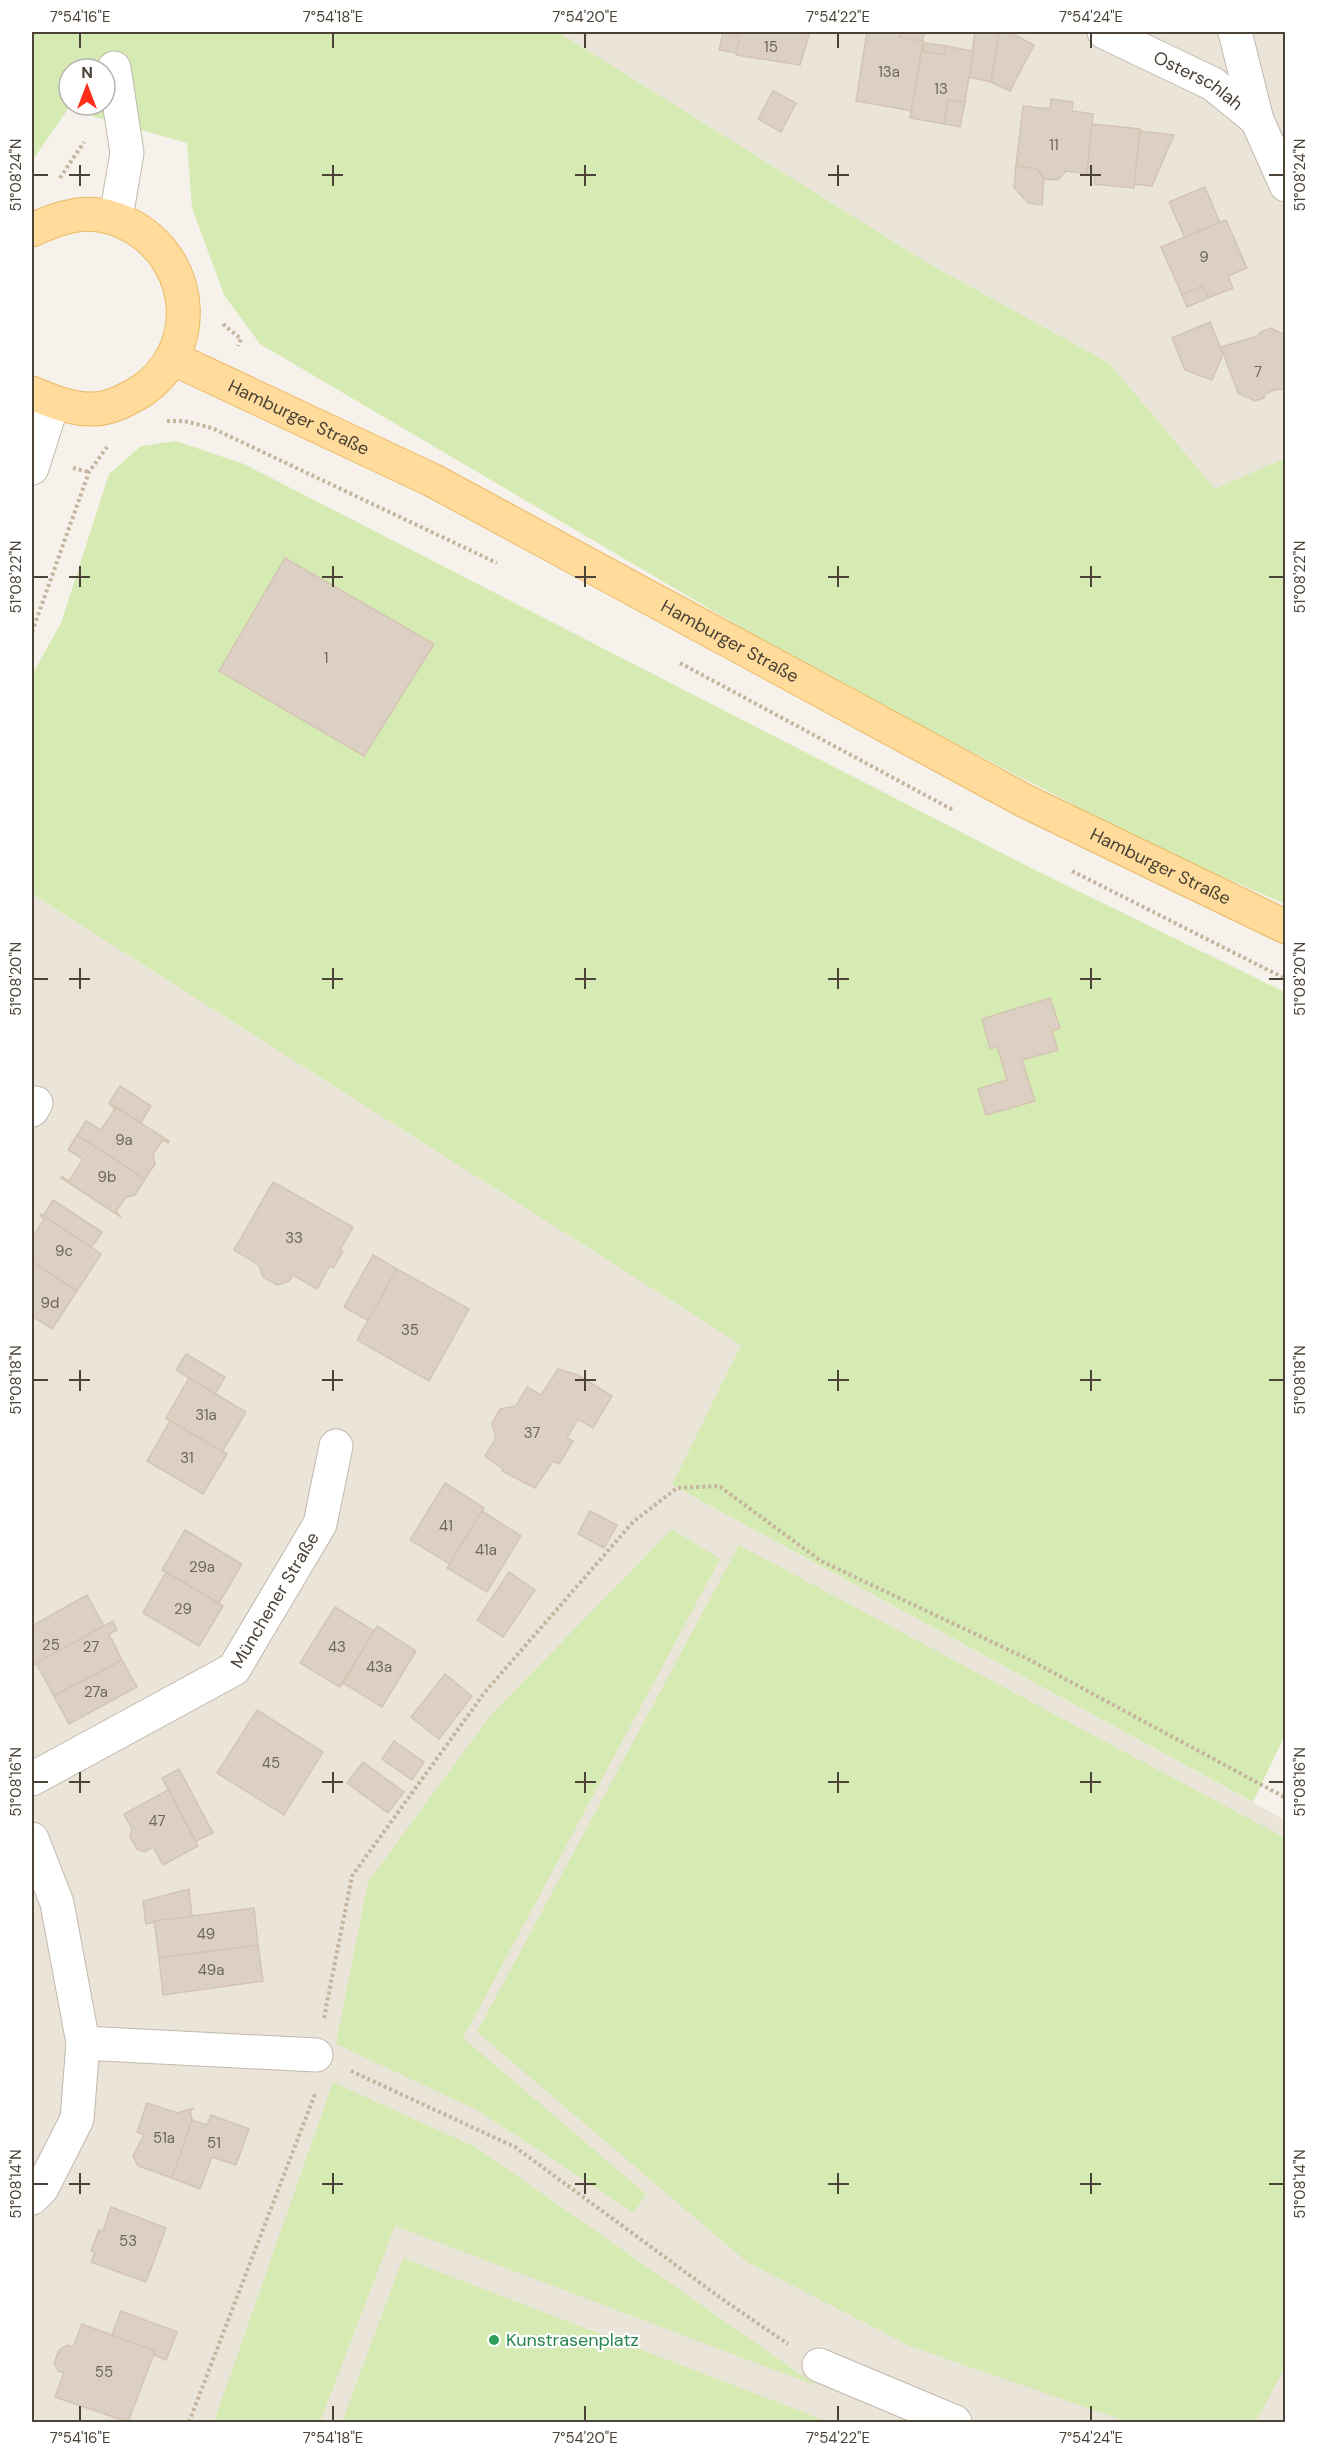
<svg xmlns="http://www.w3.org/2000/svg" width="1317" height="2454" viewBox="0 0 1317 2454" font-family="'DM Sans',sans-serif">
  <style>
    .residential { fill: #eae4d9 }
    .green { fill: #d6ebb3; fill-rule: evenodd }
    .building { fill: #dbd0c3; stroke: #d4c5b3; stroke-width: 1.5 }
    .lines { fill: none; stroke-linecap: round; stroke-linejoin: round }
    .minor-casing { stroke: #c2b9ad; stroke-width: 35 }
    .major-casing { stroke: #eab966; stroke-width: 35 }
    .path { stroke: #c5b49e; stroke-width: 4; stroke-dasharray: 3 3; stroke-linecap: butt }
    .minor { stroke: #fff; stroke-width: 33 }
    .major { stroke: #ffdc9b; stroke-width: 33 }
    .ticks { fill: none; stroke: #4b4338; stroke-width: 2 }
    .leisure-dot { fill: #2e9e5b; stroke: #fff; stroke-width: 2 }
    .labels { text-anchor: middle; stroke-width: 4.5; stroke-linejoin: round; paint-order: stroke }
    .number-label { font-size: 15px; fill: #6f665b }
    .street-label { font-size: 18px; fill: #4b4338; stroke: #fff }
    .leisure-label { font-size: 18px; fill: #27864d; stroke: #fff; text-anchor: start }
    .neatline { fill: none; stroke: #4b4338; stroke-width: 2 }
    .ticks-label { font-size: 15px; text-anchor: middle; fill: #4b4338 }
  </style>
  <rect width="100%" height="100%" fill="#f6f2eb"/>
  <g class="residential">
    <polygon points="558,32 1285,32 1285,458 1215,490 1109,363 926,262"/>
    <polygon points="32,894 741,1345 672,1485 1285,1820 1285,2422 32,2422"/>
  </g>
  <g class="green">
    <path d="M 32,32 L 558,32 L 926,262 L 1109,363 L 1215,489 L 1285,458 L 1285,904 L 1161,850 L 808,667 L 260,344 L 224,295 L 192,208 L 187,143 L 68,109 L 32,161 ZM 69,69 L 105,69 L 105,105 L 69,105 Z"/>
    <polygon points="176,441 244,464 1035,870 1285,992 1286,1733 1253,1802 672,1485 741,1345 32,894 32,675 61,623 109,474 141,446"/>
    <polygon points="672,1529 720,1559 463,2038 646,2194 634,2213 477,2110 336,2044 368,1882 490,1716"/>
    <polygon points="739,1545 1285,1838 1285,2367 1258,2418 1252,2422 1128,2422 912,2347 747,2262 477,2032"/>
    <polygon points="333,2082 477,2148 817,2386 395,2226 320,2422 214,2422"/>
    <polygon points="403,2258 829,2422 342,2422"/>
  </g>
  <g class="building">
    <polygon points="723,32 734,33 739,39 736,53 719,50"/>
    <polygon points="728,32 810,32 800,65 736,55 739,39 734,33"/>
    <polygon points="867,32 901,32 900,37 923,41 912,111 856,101"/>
    <polygon points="901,32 924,33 923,41 900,37"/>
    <polygon points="975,32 999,32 991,82 969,77"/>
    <polygon points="999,32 1009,32 1034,45 1010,91 991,82"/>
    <polygon points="923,43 923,51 944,55 946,46 973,51 965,102 948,100 944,124 910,118"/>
    <polygon points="924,43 946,46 944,55 923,51"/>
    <polygon points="773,91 796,103 781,132 758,119"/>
    <polygon points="1051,99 1073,102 1072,111 1093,114 1087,174 1066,171 1058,180 1044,179 1037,169 1016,166 1023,106 1050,109"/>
    <polygon points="948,100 965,102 960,127 944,124"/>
    <polygon points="1092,124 1140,129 1134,188 1094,184 1095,174 1087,174"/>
    <polygon points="1140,131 1174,135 1152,186 1134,184"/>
    <polygon points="1016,166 1037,169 1044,179 1042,205 1028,203 1014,187"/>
    <polygon points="1205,187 1220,223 1185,238 1169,202"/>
    <polygon points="1226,220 1247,268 1228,276 1233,288 1208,298 1203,286 1182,295 1161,247"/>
    <polygon points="1203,286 1208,298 1187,307 1182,295"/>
    <polygon points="1210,322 1223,354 1212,380 1185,370 1172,338"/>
    <polygon points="1271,328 1286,336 1286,390 1278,389 1266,393 1264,398 1255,401 1238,393 1221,347 1258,336 1260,332"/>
    <polygon points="285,558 434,644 364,756 219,671"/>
    <polygon points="1050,998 1060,1028 1052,1031 1058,1050 1022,1060 1035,1101 986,1115 978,1089 1007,1080 997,1046 990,1049 982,1019"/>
    <polygon points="120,1086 151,1106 141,1123 109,1103"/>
    <polygon points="109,1103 169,1141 168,1143 163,1140 153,1154 155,1164 145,1179 77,1135 86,1121 101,1130 115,1109"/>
    <polygon points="77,1135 145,1179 135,1195 126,1197 116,1211 121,1217 61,1178 62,1176 69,1181 83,1159 68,1150"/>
    <polygon points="273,1182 353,1227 340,1250 343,1252 333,1268 330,1266 317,1289 293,1275 289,1281 277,1285 263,1277 259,1265 234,1250"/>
    <polygon points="53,1200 102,1232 92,1247 43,1216"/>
    <polygon points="41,1214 101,1254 77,1291 32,1262 32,1239 44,1219 40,1216"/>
    <polygon points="373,1255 397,1269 369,1321 344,1307"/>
    <polygon points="32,1262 77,1291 52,1329 32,1316"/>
    <polygon points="397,1269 469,1309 429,1381 357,1340"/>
    <polygon points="186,1354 225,1377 215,1394 176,1370"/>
    <polygon points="558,1369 578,1375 612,1396 593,1428 578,1419 567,1438 573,1441 559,1464 553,1461 535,1488 502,1471 503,1469 485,1456 496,1438 492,1423 500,1409 516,1406 527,1387 541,1395"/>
    <polygon points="189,1378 246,1412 222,1452 166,1418"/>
    <polygon points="170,1421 227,1454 203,1494 147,1461"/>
    <polygon points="445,1483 484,1508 450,1564 410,1540"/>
    <polygon points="482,1511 521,1536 487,1592 447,1568"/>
    <polygon points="590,1511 617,1525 604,1548 578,1534"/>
    <polygon points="185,1530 242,1564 219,1603 162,1570"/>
    <polygon points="166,1572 223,1606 199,1646 143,1613"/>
    <polygon points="509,1572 535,1590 503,1637 477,1620"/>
    <polygon points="87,1595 104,1626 32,1666 32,1626"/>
    <polygon points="335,1607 374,1631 340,1687 300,1663"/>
    <polygon points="113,1621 117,1630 109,1634 122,1660 54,1696 36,1663"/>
    <polygon points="377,1626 416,1651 382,1707 343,1683"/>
    <polygon points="122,1660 137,1687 69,1724 54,1696"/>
    <polygon points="445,1674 472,1696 439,1739 411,1717"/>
    <polygon points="257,1710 323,1752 284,1815 217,1773"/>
    <polygon points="394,1741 424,1762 412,1780 382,1759"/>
    <polygon points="363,1762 404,1792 388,1813 347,1783"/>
    <polygon points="179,1769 213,1833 196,1841 162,1778"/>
    <polygon points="168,1790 198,1846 163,1865 153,1847 145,1852 137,1849 130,1837 132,1829 124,1814"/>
    <polygon points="189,1889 192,1916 146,1924 143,1901"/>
    <polygon points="254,1908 258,1945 159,1958 154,1921"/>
    <polygon points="258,1945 263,1981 163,1995 159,1958"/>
    <polygon points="147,2103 177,2113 194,2108 190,2111 192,2120 172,2178 138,2166 133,2156 144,2135 137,2132"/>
    <polygon points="211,2115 249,2129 236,2165 212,2157 200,2189 172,2178 192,2120 207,2125"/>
    <polygon points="111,2207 166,2228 146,2282 91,2262 95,2252 91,2251 99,2230 103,2231"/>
    <polygon points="121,2311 177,2332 166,2360 154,2355 155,2351 112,2335"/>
    <polygon points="82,2324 155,2351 128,2422 55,2397 64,2373 58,2371 54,2363 59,2350 67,2345 73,2347"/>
  </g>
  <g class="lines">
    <g class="minor-casing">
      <g id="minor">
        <path id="s1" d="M 1104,32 L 1213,84 L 1257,120"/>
        <polyline points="1235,32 1257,120 1286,185"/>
        <polyline points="114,68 127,153 116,217"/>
        <polyline points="32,468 53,402"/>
        <polyline points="32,1110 36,1103"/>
        <path id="s2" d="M 32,1779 L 234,1669 L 320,1524 L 336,1446"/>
        <polyline points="32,1839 57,1903 83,2043 77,2119 42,2188 32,2198"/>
        <polyline points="83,2043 316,2055"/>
        <polyline points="819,2365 955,2422"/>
      </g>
    </g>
    <g class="major-casing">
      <g id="major">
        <path d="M 32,230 C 69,213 98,206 135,228 C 196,265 201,352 140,392 C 126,400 110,409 93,409 C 73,410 50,401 32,393"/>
        <path id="s3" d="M 172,358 L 432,480 L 1025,801 L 1286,927"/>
      </g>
    </g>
    <g class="path">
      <polyline points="60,178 84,142"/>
      <polyline points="223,324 241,339 238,346"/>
      <polyline points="167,421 184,421 212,428 497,563"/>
      <polyline points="73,468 89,472"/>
      <polyline points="32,632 89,472 107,447"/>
      <polyline points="680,663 953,810"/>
      <polyline points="1072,871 1286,979"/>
      <polyline points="324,2018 352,1876 485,1692 633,1522 677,1488 719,1486 821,1561 1028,1659 1286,1798"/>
      <polyline points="351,2071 515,2147 722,2299 788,2344"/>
      <polyline points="189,2422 315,2094"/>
    </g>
    <use href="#minor" class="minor"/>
    <use href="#major" class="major"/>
  </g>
  <path class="ticks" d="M 80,33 L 80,48M 333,33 L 333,48M 585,33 L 585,48M 838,33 L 838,48M 1091,33 L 1091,48M 80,165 L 80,186M 333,165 L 333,186M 585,165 L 585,186M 838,165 L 838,186M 1091,165 L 1091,186M 33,175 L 48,175M 69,175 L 90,175M 322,175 L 343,175M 575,175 L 596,175M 828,175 L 849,175M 1080,175 L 1101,175M 1269,175 L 1284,175M 80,566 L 80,587M 333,566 L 333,587M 585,566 L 585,587M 838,566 L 838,587M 1091,566 L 1091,587M 33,577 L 48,577M 69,577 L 90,577M 322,577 L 343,577M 575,577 L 596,577M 828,577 L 849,577M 1080,577 L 1101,577M 1269,577 L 1284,577M 80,968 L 80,989M 333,968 L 333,989M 585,968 L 585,989M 838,968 L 838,989M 1091,968 L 1091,989M 33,979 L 48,979M 69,979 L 90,979M 322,979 L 343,979M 575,979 L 596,979M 828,979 L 849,979M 1080,979 L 1101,979M 1269,979 L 1284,979M 80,1370 L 80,1391M 333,1370 L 333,1391M 585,1370 L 585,1391M 838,1370 L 838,1391M 1091,1370 L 1091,1391M 33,1380 L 48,1380M 69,1380 L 90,1380M 322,1380 L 343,1380M 575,1380 L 596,1380M 828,1380 L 849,1380M 1080,1380 L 1101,1380M 1269,1380 L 1284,1380M 80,1772 L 80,1793M 333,1772 L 333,1793M 585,1772 L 585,1793M 838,1772 L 838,1793M 1091,1772 L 1091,1793M 33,1782 L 48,1782M 69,1782 L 90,1782M 322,1782 L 343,1782M 575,1782 L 596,1782M 828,1782 L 849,1782M 1080,1782 L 1101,1782M 1269,1782 L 1284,1782M 80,2173 L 80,2194M 333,2173 L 333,2194M 585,2173 L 585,2194M 838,2173 L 838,2194M 1091,2173 L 1091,2194M 33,2184 L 48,2184M 69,2184 L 90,2184M 322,2184 L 343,2184M 575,2184 L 596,2184M 828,2184 L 849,2184M 1080,2184 L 1101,2184M 1269,2184 L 1284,2184M 80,2406 L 80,2421M 333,2406 L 333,2421M 585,2406 L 585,2421M 838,2406 L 838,2421M 1091,2406 L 1091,2421"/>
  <circle class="leisure-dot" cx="494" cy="2340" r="6"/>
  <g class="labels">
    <g class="number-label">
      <text x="771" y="52">15</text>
      <text x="889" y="77">13a</text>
      <text x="941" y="94">13</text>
      <text x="1054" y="150">11</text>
      <text x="1204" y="262">9</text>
      <text x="1258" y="377">7</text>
      <text x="326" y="663">1</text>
      <text x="124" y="1145">9a</text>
      <text x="107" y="1182">9b</text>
      <text x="294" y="1243">33</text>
      <text x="64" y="1256">9c</text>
      <text x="50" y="1308">9d</text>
      <text x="410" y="1335">35</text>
      <text x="206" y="1420">31a</text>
      <text x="532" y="1438">37</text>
      <text x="187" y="1463">31</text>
      <text x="446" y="1531">41</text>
      <text x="486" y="1555">41a</text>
      <text x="202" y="1572">29a</text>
      <text x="183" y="1614">29</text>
      <text x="51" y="1650">25</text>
      <text x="91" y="1652">27</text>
      <text x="337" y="1652">43</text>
      <text x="379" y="1672">43a</text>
      <text x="96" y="1697">27a</text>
      <text x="271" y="1768">45</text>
      <text x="157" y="1826">47</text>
      <text x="206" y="1939">49</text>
      <text x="211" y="1975">49a</text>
      <text x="164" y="2143">51a</text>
      <text x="214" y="2148">51</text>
      <text x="128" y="2246">53</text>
      <text x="104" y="2377">55</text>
    </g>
    <g class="street-label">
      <text dy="6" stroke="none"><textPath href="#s1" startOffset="106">Osterschlah</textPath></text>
      <text dy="6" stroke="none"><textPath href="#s3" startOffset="140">Hamburger Straße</textPath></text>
      <text dy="6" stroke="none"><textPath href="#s3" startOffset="626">Hamburger Straße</textPath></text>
      <text dy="6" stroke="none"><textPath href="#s3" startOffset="1112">Hamburger Straße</textPath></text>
      <text dy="6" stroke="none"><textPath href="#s2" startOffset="310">Münchener Straße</textPath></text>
    </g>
    <g class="leisure-label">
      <text x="506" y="2346">Kunstrasenplatz</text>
    </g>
  </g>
  <rect width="1317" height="2454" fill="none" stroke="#ffffff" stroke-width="66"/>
  <g transform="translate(87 87)"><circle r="28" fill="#ffffff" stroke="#b7b4af" stroke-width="1.5"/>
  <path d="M0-4.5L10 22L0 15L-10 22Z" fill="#ff2d19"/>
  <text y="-9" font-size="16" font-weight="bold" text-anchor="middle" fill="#4b4338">N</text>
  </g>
  <rect x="33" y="33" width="1251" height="2388" class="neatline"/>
  <g class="ticks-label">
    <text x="80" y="22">7°54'16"E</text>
    <text x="333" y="22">7°54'18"E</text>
    <text x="585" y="22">7°54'20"E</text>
    <text x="838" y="22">7°54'22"E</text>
    <text x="1091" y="22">7°54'24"E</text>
    <text transform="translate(16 175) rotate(-90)" y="5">51°08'24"N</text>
    <text transform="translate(1300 175) rotate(-90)" y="5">51°08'24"N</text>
    <text transform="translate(16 577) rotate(-90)" y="5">51°08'22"N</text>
    <text transform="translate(1300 577) rotate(-90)" y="5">51°08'22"N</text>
    <text transform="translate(16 979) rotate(-90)" y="5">51°08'20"N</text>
    <text transform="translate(1300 979) rotate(-90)" y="5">51°08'20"N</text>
    <text transform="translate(16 1380) rotate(-90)" y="5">51°08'18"N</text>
    <text transform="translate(1300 1380) rotate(-90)" y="5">51°08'18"N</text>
    <text transform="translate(16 1782) rotate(-90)" y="5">51°08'16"N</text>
    <text transform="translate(1300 1782) rotate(-90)" y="5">51°08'16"N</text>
    <text transform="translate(16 2184) rotate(-90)" y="5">51°08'14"N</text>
    <text transform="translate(1300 2184) rotate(-90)" y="5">51°08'14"N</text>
    <text x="80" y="2443">7°54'16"E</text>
    <text x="333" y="2443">7°54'18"E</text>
    <text x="585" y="2443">7°54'20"E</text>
    <text x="838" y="2443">7°54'22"E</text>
    <text x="1091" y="2443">7°54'24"E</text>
  </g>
</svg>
